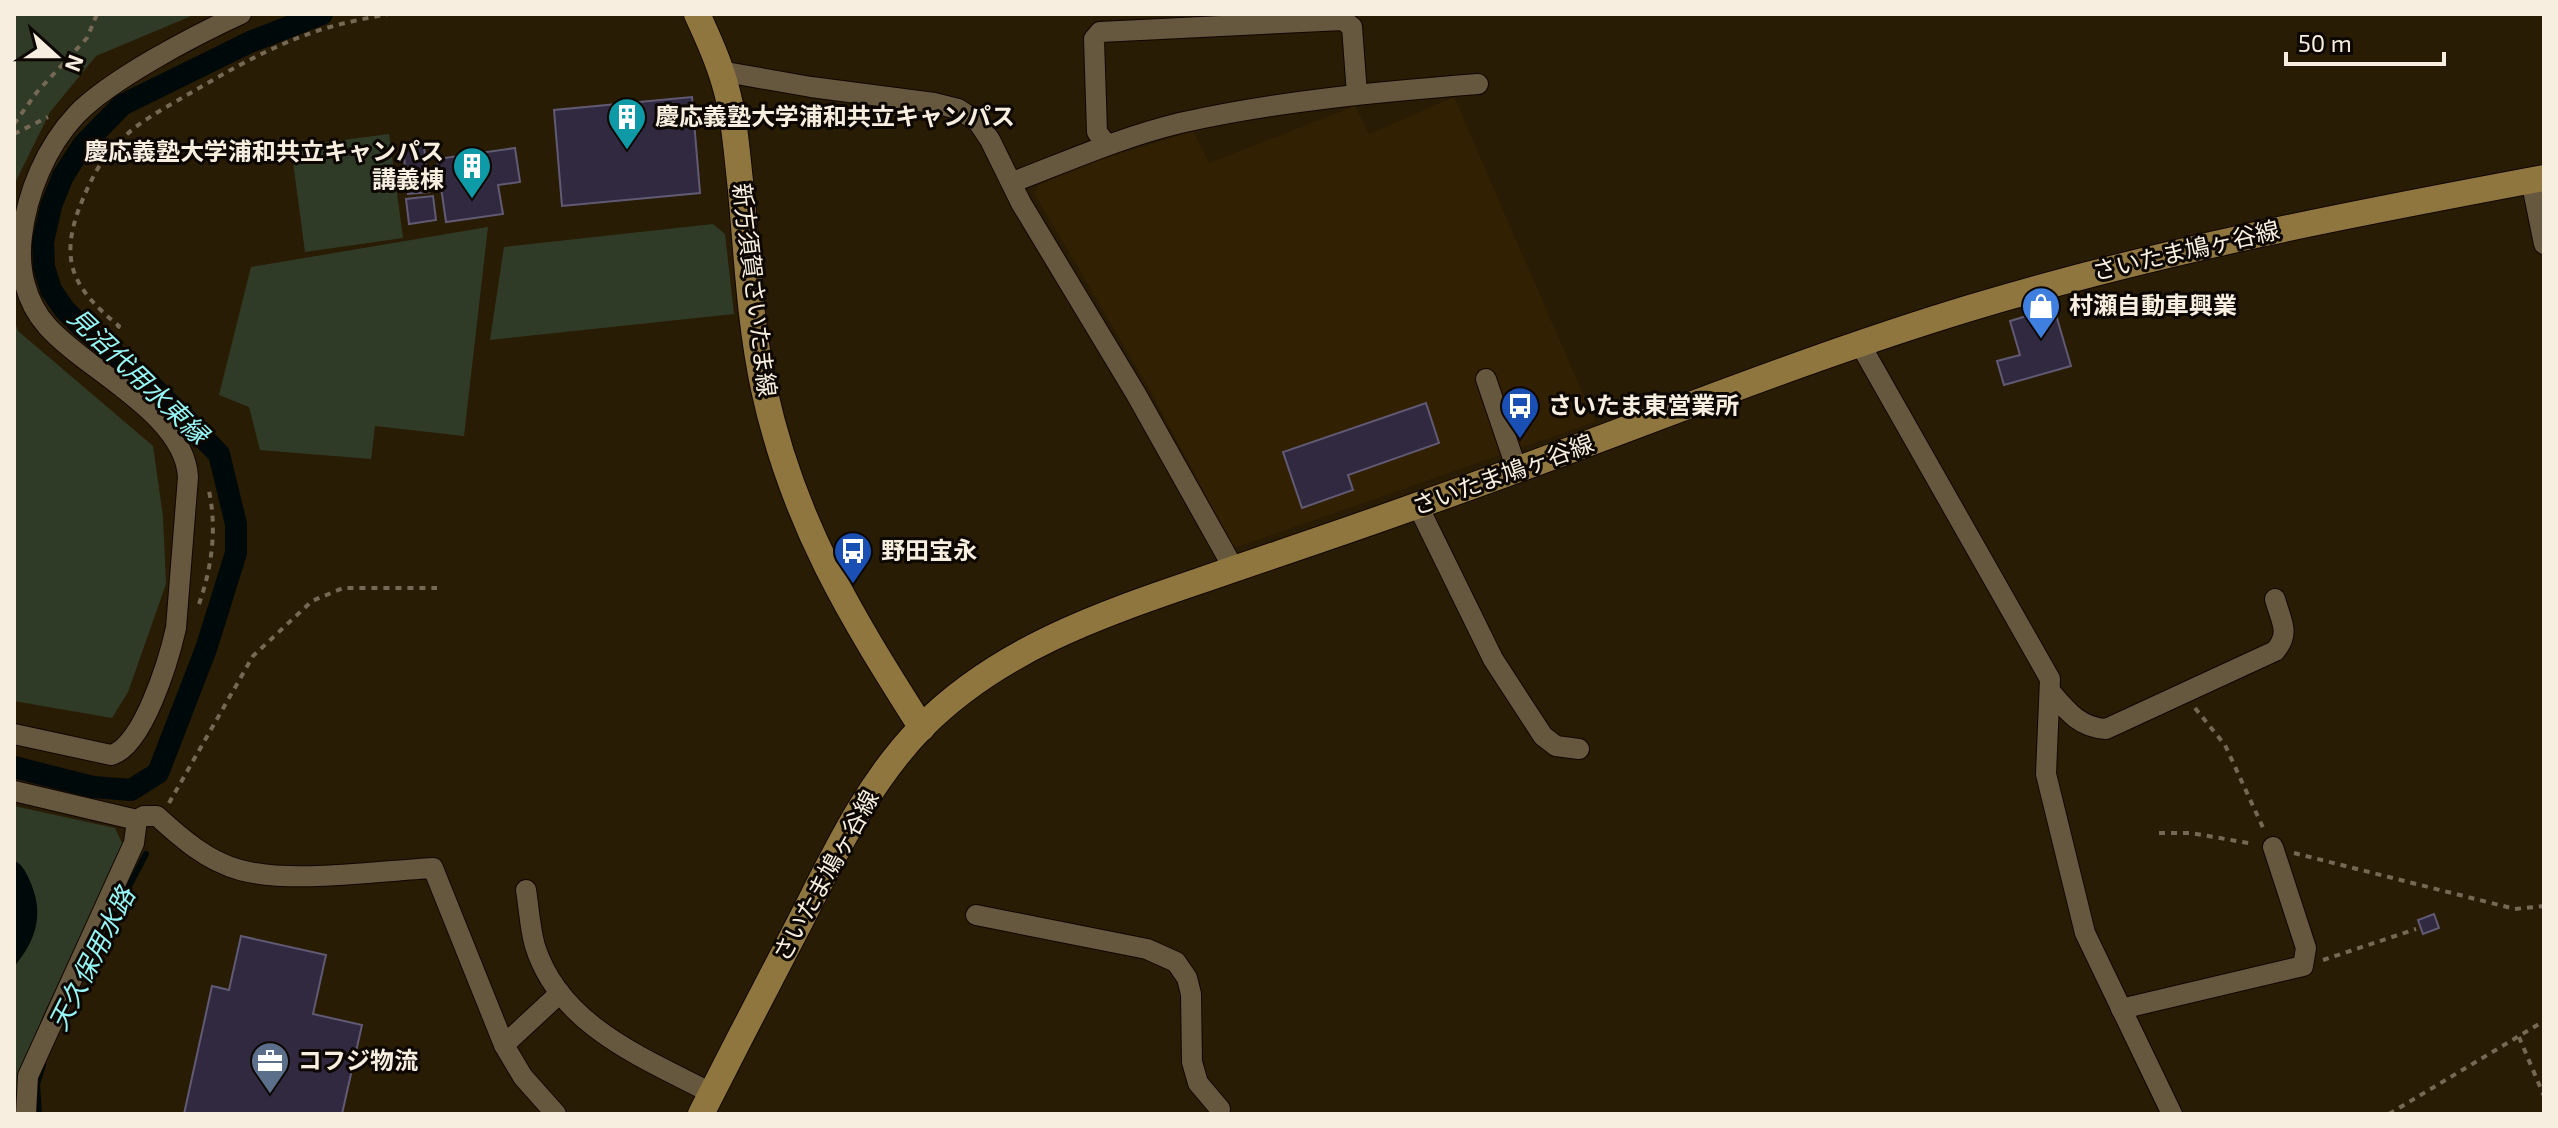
<svg xmlns="http://www.w3.org/2000/svg" width="2558" height="1128" viewBox="0 0 2558 1128" font-family="'Exo 2','Noto Sans JP',sans-serif">
  <style>
    .built { fill: #312002 }
    .green { fill: #303b27 }
    .water { fill: #000909 }
    .lines { fill: none; stroke-linecap: round; stroke-linejoin: round }
    .stream { stroke: #000909; stroke-width: 6 }
    .canal { stroke: #000909; stroke-width: 22 }
    .building { fill: #302940; stroke: #615a74; stroke-width: 2 }
    .minor-casing { stroke: #110600; stroke-width: 22 }
    .major-casing { stroke: #110600; stroke-width: 28 }
    .path { stroke: #756955; stroke-width: 4; stroke-dasharray: 6 6; stroke-linecap: butt }
    .minor { stroke: #66573f; stroke-width: 20 }
    .major { stroke: #8e763e; stroke-width: 26 }
    .labels { text-anchor: middle; stroke-width: 6; stroke-linejoin: round; paint-order: stroke }
    .poi-label { font-size: 24px; font-weight: bold; fill: #f7eee0; stroke: #0d0702; text-anchor: start }
    .street-label { font-size: 24px; fill: #f7eee0; stroke: #0d0702 }
    .water-label { font-size: 26px; font-style: italic; fill: #96f5f5; stroke: #0d0702 }
  </style>
  <rect width="100%" height="100%" fill="#291c05"/>
  <polygon class="built" points="1454,97 1595,422 1234,548 1150,390 1034,193 1040,184 1097,161 1193,131 1209,163 1355,106 1369,134"/>
  <g class="green">
    <polygon points="14,14 196,14 96,56 50,112 14,185"/>
    <polygon points="389,134 403,238 305,252 291,147"/>
    <polygon points="713,224 725,234 734,314 490,340 504,247"/>
    <polygon points="488,227 464,436 375,426 371,459 260,450 249,407 219,395 251,267"/>
    <polygon points="14,319 18,331 153,446 163,517 166,584 128,692 112,718 14,701"/>
    <polygon points="14,806 115,828 123,845 43,1016 20,1082 22,1114 14,1114"/>
  </g>
  <path class="water" d="M 14,860 C 22,865 25,870 29,879 C 45,913 37,939 14,967 Z"/>
  <g class="lines">
    <g class="stream">
      <polyline points="101,939 146,854"/>
      <polyline points="39,1114 37,1084 43,1065"/>
    </g>
    <polyline class="canal" points="14,767 93,787 131,790 158,773 206,649 236,553 236,524 219,454 148,382 82,327 64,309 51,290 44,267 43,242 51,206 63,176 83,145 122,105 250,42 322,14"/>
  </g>
  <g class="building">
    <polygon points="692,97 700,193 562,206 554,110"/>
    <polygon points="424,146 429,192 408,194 403,148"/>
    <polygon points="515,148 520,182 498,185 503,214 446,222 437,159"/>
    <polygon points="433,196 436,220 409,224 406,199"/>
    <polygon points="2054,308 2071,366 2004,385 1997,361 2020,355 2010,321"/>
    <polygon points="1426,403 1439,443 1348,475 1353,490 1302,508 1283,452"/>
    <polygon points="2434,914 2439,928 2423,934 2418,920"/>
    <polygon points="241,936 326,955 313,1014 362,1025 342,1114 184,1114 212,986 229,990"/>
  </g>
  <g class="lines">
    <g class="minor-casing">
      <g id="minor">
        <polyline points="720,71 811,87 934,103 958,109 978,122 990,140 1021,203 1136,394 1234,569"/>
        <polyline points="1107,145 1097,132 1094,39 1100,32 1343,20 1352,27 1357,94"/>
        <polyline points="2531,180 2544,244"/>
        <path d="M 1013,182 C 1068,161 1122,137 1180,123 C 1278,101 1378,92 1478,84"/>
        <polyline points="1860,344 2050,679 2046,774 2085,933 2172,1114"/>
        <polyline points="1486,379 1517,470"/>
        <polyline points="1418,506 1493,659 1543,736 1556,746 1579,749"/>
        <path d="M 2050,691 C 2067,711 2079,727 2106,729 L 2275,651 C 2291,633 2281,621 2275,599"/>
        <path d="M 14,734 L 111,755 C 143,747 169,659 176,628 L 188,477 C 185,414 87,371 47,326 C 25,301 18,268 22,236 C 27,193 46,147 76,115 C 109,80 195,35 241,14"/>
        <polyline points="14,791 137,820 134,843 28,1076 26,1114"/>
        <path d="M 137,820 L 144,816 L 157,816 C 181,838 207,861 240,870 C 292,884 377,871 433,868 L 504,1045 L 523,1077 L 556,1114"/>
        <path d="M 526,890 C 529,908 530,929 535,946 C 560,1026 644,1058 711,1093"/>
        <polyline points="976,915 1147,949 1176,962 1187,978 1191,994 1192,1062 1198,1083 1220,1109 1219,1114"/>
        <polyline points="2121,1009 2303,966 2306,948 2273,847"/>
        <polyline points="504,1045 560,993"/>
      </g>
    </g>
    <g class="major-casing">
      <g id="major">
        <path d="M 697,14 C 708,38 719,62 726,88 C 735,120 737,156 741,190 C 747,256 750,324 764,389 C 793,522 850,615 922,728"/>
        <path d="M 701,1114 C 734,1049 767,985 801,920 C 835,853 868,782 922,727 C 998,650 1099,615 1199,581 C 1271,556 1344,532 1416,506 C 1601,442 1782,365 1970,308 C 2158,251 2351,214 2544,178"/>
      </g>
    </g>
    <g class="path">
      <polyline points="14,124 37,92 87,38 97,14"/>
      <polyline points="14,134 48,117"/>
      <path d="M 104,348 L 119,326 C 75,290 58,263 80,206 C 88,186 98,164 113,148 C 133,125 161,110 187,95 C 226,72 268,48 311,33 C 336,24 363,19 388,14"/>
      <path d="M 199,604 C 212,567 217,529 209,491"/>
      <polyline points="2195,708 2225,745 2265,832"/>
      <polyline points="169,803 253,656 312,601 343,588 437,588"/>
      <polyline points="2159,833 2191,833 2254,844"/>
      <polyline points="2294,853 2515,909 2544,906"/>
      <polyline points="2323,960 2416,929"/>
      <polyline points="2519,1037 2544,1096"/>
      <polyline points="2389,1114 2544,1021"/>
    </g>
    <use href="#minor" class="minor"/>
    <use href="#major" class="major"/>
  </g>
  <defs>
    <g id="building-pin" transform="scale(2)"><path d="M0 17L-7.5 6A9.5 9.5 0 1 1 7.5 6Z" fill="#0f9aa8" stroke="#0d0702"/><path d="M-4-6H4V6H1V3H-1V6H-4ZM-2.5-4.3h1.7v1.8h-1.7ZM.8-4.3h1.7v1.8H.8ZM-2.5-1h1.7V.8h-1.7ZM.8-1h1.7V.8H.8Z" fill="#fff"/></g>
    <g id="shop-pin" transform="scale(2)"><path d="M0 17L-7.5 6A9.5 9.5 0 1 1 7.5 6Z" fill="#3f7fe0" stroke="#0d0702"/><path d="M-5-2.5h2.3a2.7 3.5 0 0 1 5.4 0H5L5.5 6h-11ZM-1.5-2.5h3a1.5 2.3 0 0 0-3 0Z" fill="#fff"/></g>
    <g id="bus-pin" transform="scale(2)"><path d="M0 17L-7.5 6A9.5 9.5 0 1 1 7.5 6Z" fill="#1a4fb4" stroke="#0d0702"/><path d="M-5-6H5V4H4V6H2V4H-2V6H-4V4H-5ZM-3.5-4V0h7V-4ZM-3.5 1.2v1.5H-2V1.2ZM2 1.2v1.5H3.5V1.2Z" fill="#fff"/></g>
    <g id="office-pin" transform="scale(2)"><path d="M0 17L-7.5 6A9.5 9.5 0 1 1 7.5 6Z" fill="#5c6f8a" stroke="#0d0702"/><path d="M-6-3h4V-5.5h4V-3h4V5H-6ZM-1-4.5V-3h2v-1.5ZM-6 0V1H6V0Z" fill="#fff"/></g>
  </defs>
  <g fill-rule="evenodd">
    <use href="#building-pin" x="627" y="117"/>
    <use href="#building-pin" x="472" y="166"/>
    <use href="#shop-pin" x="2041" y="306"/>
    <use href="#bus-pin" x="1520" y="406"/>
    <use href="#bus-pin" x="853" y="551"/>
    <use href="#office-pin" x="270" y="1061"/>
  </g>
  <g class="labels">
    <g class="poi-label">
      <text x="655" y="125">慶応義塾大学浦和共立キャンパス</text>
      <text x="444" y="160" text-anchor="end">慶応義塾大学浦和共立キャンパス<tspan x="444" dy="28">講義棟</tspan></text>
      <text x="2069" y="314">村瀬自動車興業</text>
      <text x="1548" y="414">さいたま東営業所</text>
      <text x="881" y="559">野田宝永</text>
      <text x="298" y="1069">コフジ物流</text>
    </g>
    <g class="street-label">
      <text transform="translate(2186 251) rotate(-13)" y="8">さいたま鳩ヶ谷線</text>
      <text transform="translate(754 290) rotate(83)" y="8">新方須賀さいたま線</text>
      <text transform="translate(1503 475) rotate(-20)" y="8">さいたま鳩ヶ谷線</text>
      <text transform="translate(826 876) rotate(-61)" y="8">さいたま鳩ヶ谷線</text>
    </g>
    <g class="water-label">
      <text transform="translate(138 376) rotate(44)" y="9">見沼代用水東縁</text>
      <text transform="translate(92 959) rotate(-63)" y="9">天久保用水路</text>
    </g>
  </g>
  <rect width="2558" height="1128" fill="none" stroke="#f7eee0" stroke-width="32"/>
  <g transform="translate(56 56) rotate(111)" stroke="#0d0702" stroke-width="6" paint-order="stroke">
  <path d="M0-6L14 30L0 20L-14 30Z" fill="#f7eee0"/>
  <text y="-12" font-size="22" font-weight="bold" text-anchor="middle" fill="#f7eee0">N</text>
  </g>
  <path d="M2286 52v12h158v-12" fill="none" stroke="#f7eee0" stroke-width="4"/>
  <text x="2298" y="52" font-size="24" fill="#f7eee0" stroke="#0d0702" stroke-width="6" paint-order="stroke">50 m</text>
</svg>
